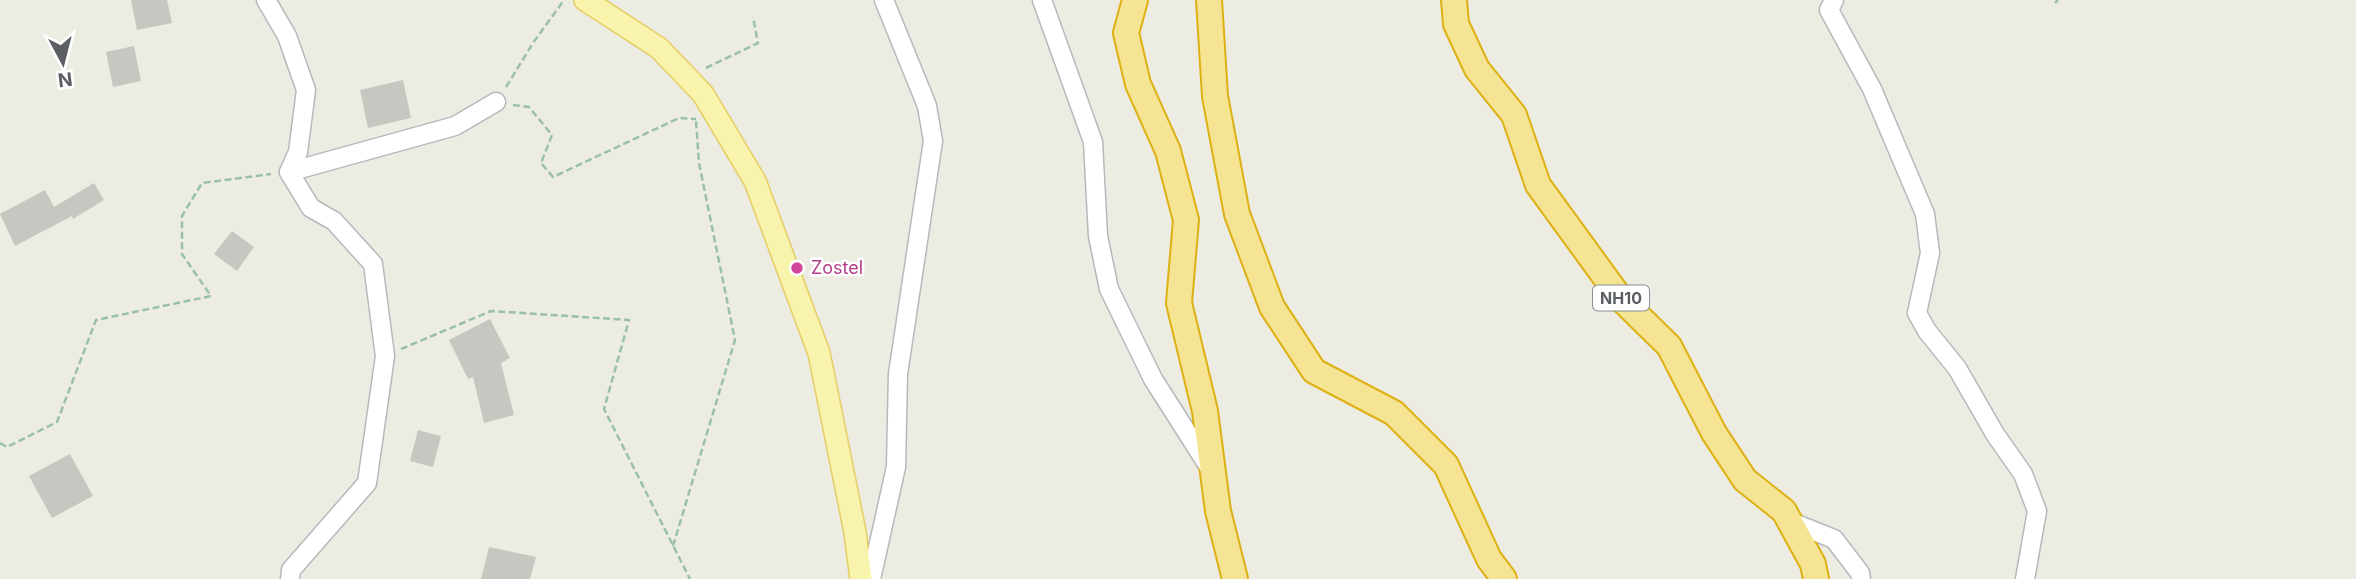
<svg xmlns="http://www.w3.org/2000/svg" width="2356" height="579" viewBox="0 0 2356 579" font-family="Inter,sans-serif">
  <style>
    .building { fill: #c8c6c0 }
    .lines { fill: none; stroke-linecap: round; stroke-linejoin: round }
    .minor-casing { stroke: #b6b8bc; stroke-width: 21 }
    .major-casing { stroke: #e5cd64; stroke-width: 24 }
    .highway-casing { stroke: #ddb013; stroke-width: 28 }
    .path { stroke: #9ac0a9; stroke-width: 2.5; stroke-dasharray: 7 3.5; stroke-linecap: butt }
    .minor { stroke: #fff; stroke-width: 18 }
    .major { stroke: #f8f3ad; stroke-width: 21 }
    .highway { stroke: #f4e493; stroke-width: 24 }
    .hotel-dot { fill: #d1479c; stroke: #fff; stroke-width: 2.5 }
    .labels { text-anchor: middle; stroke-width: 5; stroke-linejoin: round; paint-order: stroke }
    .shield { fill: #fff; stroke: #8c8e92; stroke-width: 2 }
    .shield-label { font-size: 16px; font-weight: bold; fill: #5b5e63 }
    .hotel-label { font-size: 18px; fill: #b23c85; stroke: #fff; text-anchor: start }
  </style>
  <rect width="100%" height="100%" fill="#edece3"/>
  <g class="building">
    <polygon points="131,0 167,0 172,23 137,30"/>
    <polygon points="134,46 141,81 113,87 106,52"/>
    <polygon points="403,80 411,118 368,128 360,90"/>
    <polygon points="94,183 104,200 73,219 72,216 15,246 0,214 45,190 54,207"/>
    <polygon points="232,231 254,247 237,271 214,254"/>
    <polygon points="490,319 510,358 501,363 514,415 484,423 473,377 468,379 449,340"/>
    <polygon points="418,430 441,436 433,467 410,461"/>
    <polygon points="70,454 93,496 52,518 29,476"/>
    <polygon points="489,547 536,557 530,579 481,579"/>
  </g>
  <g class="lines">
    <g class="minor-casing">
      <g id="minor">
        <polyline points="266,0 287,36 306,90 298,152 289,172 311,208 334,221 373,264 385,356 367,483 291,570 290,579"/>
        <polyline points="1042,0 1093,142 1098,236 1109,289 1153,379 1209,467"/>
        <polyline points="1834,0 1829,10 1872,89 1925,214 1930,253 1917,313 1927,331 1957,368 1995,434 2023,474 2037,511 2025,579"/>
        <polyline points="289,172 455,126 496,102"/>
        <polyline points="1789,521 1834,539 1860,573 1861,579"/>
        <polyline points="871,579 896,467 898,374 933,141 927,106 884,0"/>
      </g>
    </g>
    <g class="major-casing">
      <polyline id="major" points="585,0 659,48 703,94 755,181 819,353 855,532 861,579"/>
    </g>
    <g class="highway-casing">
      <g id="highway">
        <polyline points="1135,0 1126,33 1138,84 1168,151 1186,220 1179,303 1205,411 1218,511 1235,579"/>
        <polyline points="1209,0 1215,96 1237,214 1272,307 1314,371 1394,413 1446,465 1489,559 1504,579"/>
        <polyline points="1454,0 1456,24 1477,69 1514,115 1538,185 1621,299 1669,346 1714,433 1745,480 1784,511 1813,564 1816,579"/>
      </g>
    </g>
    <g class="path">
      <polyline points="2055,3 2058,0"/>
      <polyline points="706,68 758,43 753,17"/>
      <polyline points="506,87 533,43 564,0"/>
      <polyline points="513,105 529,107 552,135 541,163 553,177 679,118 696,119"/>
      <polyline points="401,349 491,311 629,320 604,409 690,579"/>
      <polyline points="0,443 7,447 57,422 96,320 211,296 182,254 182,216 202,183 271,174"/>
      <polyline points="673,546 735,340 699,163 696,121"/>
    </g>
    <use href="#minor" class="minor"/>
    <use href="#major" class="major"/>
    <use href="#highway" class="highway"/>
  </g>
  <circle class="hotel-dot" cx="797" cy="268" r="7"/>
  <g class="labels">
    <rect class="shield" x="1593" y="285.5" width="56" height="25" rx="5"/>
    <g class="shield-label">
      <text x="1621" y="304">NH10</text>
    </g>
    <g class="hotel-label">
      <text x="811" y="274">Zostel</text>
    </g>
  </g>
  <g transform="translate(63 63) rotate(173)" stroke="#ffffff" stroke-width="5" paint-order="stroke">
  <path d="M0-5L12 26L0 18L-12 26Z" fill="#5b5e63"/>
  <text y="-10" font-size="19" font-weight="bold" text-anchor="middle" fill="#5b5e63">N</text>
  </g>
</svg>
